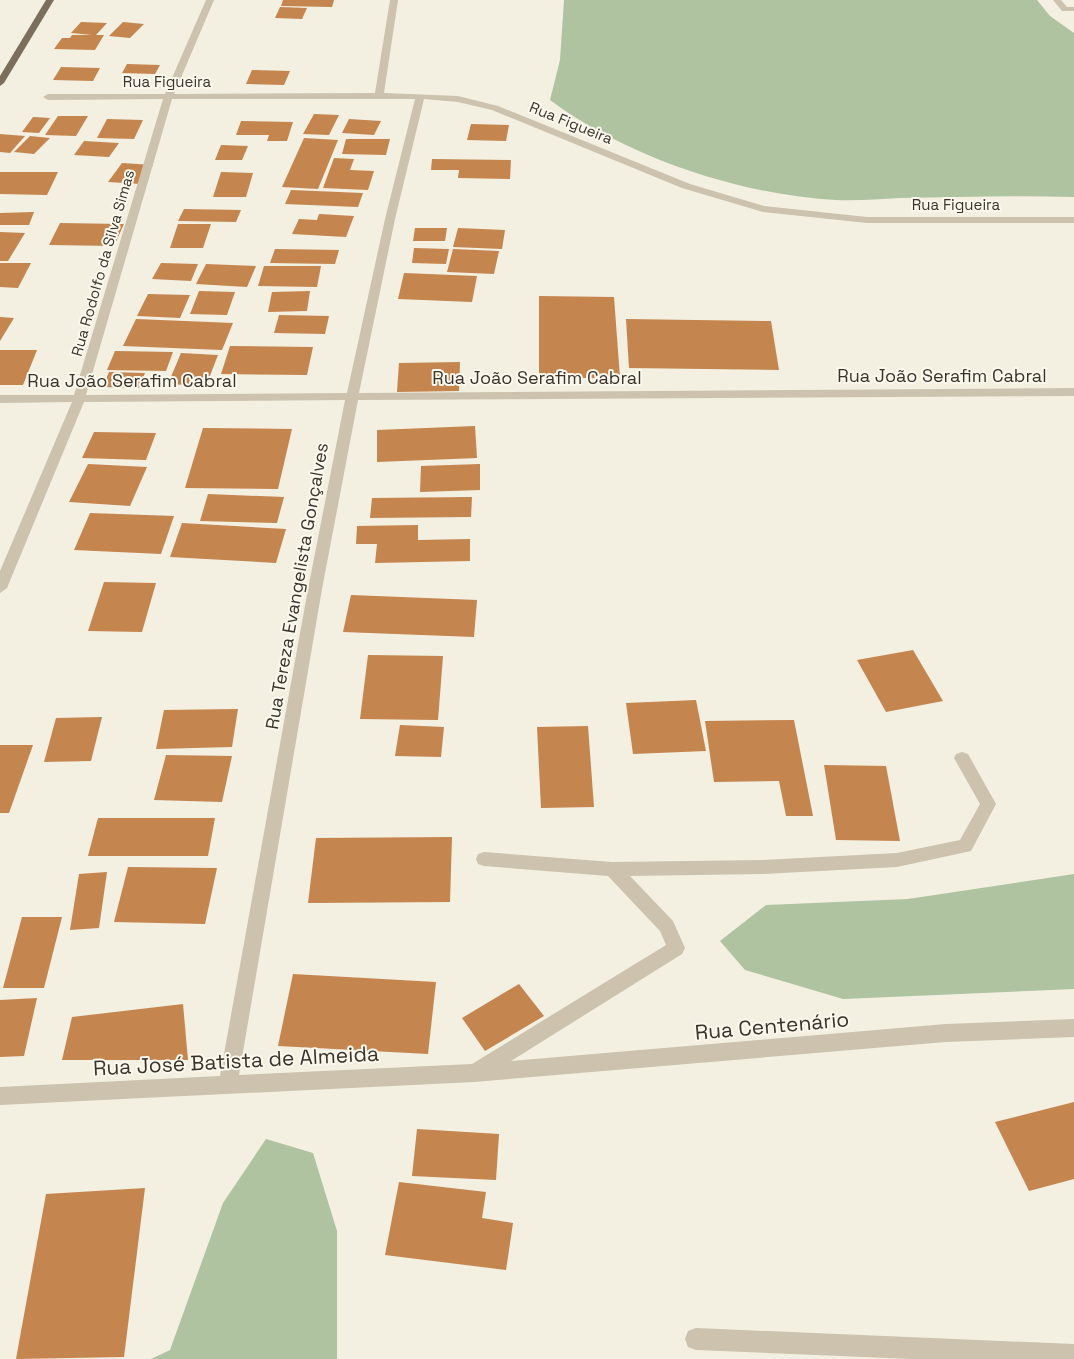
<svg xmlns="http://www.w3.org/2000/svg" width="1074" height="1359" viewBox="0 0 1074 1359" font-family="'Space Grotesk',sans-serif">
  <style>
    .green { fill: #b0c3a1 }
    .building { fill: #c4854e }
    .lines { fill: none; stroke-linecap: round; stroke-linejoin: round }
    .minor { fill: #ccc2ad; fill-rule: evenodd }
    .major { fill: #7c6e5d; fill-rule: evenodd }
    .labels { text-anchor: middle; stroke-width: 4; stroke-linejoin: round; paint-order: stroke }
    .far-street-label { font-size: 15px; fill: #3a332b; stroke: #fbf8ee }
    .street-label { font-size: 18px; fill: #3a332b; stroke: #fbf8ee }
    .near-street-label { font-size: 21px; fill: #3a332b; stroke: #fbf8ee }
  </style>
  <rect width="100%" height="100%" fill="#f3efe1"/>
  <g class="green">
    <path d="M 564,0 L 1037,0 L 1050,16 L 1074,33 L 1074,197 C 1016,195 958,197 900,198 C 879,199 857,201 836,200 C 741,195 626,157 550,100 L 560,60 Z"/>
    <polygon points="1074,874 1074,989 843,999 745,970 720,941 766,905 908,899"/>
    <polygon points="266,1139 313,1153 337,1231 337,1359 151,1359 170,1350 223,1203"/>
  </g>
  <g class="building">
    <polygon points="283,0 334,0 332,7 281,6"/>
    <polygon points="280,7 307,8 302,19 275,18"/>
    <polygon points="81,22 107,23 96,35 104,35 95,50 54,49 62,38 70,38 72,35 92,35 71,33"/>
    <polygon points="123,22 144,24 130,38 109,36"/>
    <polygon points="127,64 160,65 155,74 122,73"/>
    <polygon points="61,67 100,68 93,81 53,80"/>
    <polygon points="252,70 290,71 284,85 246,84"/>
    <polygon points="314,114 339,115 329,135 303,134"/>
    <polygon points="58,116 88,116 76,136 45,135"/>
    <polygon points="33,117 50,118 39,133 22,132"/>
    <polygon points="107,119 143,120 134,139 97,138"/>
    <polygon points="349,119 381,121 374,135 342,133"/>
    <polygon points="241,121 293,122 287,141 267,141 269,135 236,135"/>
    <polygon points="471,124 509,125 506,141 467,140"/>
    <polygon points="0,134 25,136 10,153 0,152"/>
    <polygon points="30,136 50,138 34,154 14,152"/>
    <polygon points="304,138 338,140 318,189 282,187"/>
    <polygon points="346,139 390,139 386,155 342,154"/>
    <polygon points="84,141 119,143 109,157 74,155"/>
    <polygon points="221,145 248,146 242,160 215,160"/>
    <polygon points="334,158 354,159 350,170 374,171 368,190 323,188"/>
    <polygon points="432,159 511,160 510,179 458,178 459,170 431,170"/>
    <polygon points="122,163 153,165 140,184 108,182"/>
    <polygon points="0,172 58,172 47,195 0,194"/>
    <polygon points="221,172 253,173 246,197 213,197"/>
    <polygon points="291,190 363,193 358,207 285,204"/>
    <polygon points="184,209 241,210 236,222 178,221"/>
    <polygon points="34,212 29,225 0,225 0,213"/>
    <polygon points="319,214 354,216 346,237 292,234 299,219 317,220"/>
    <polygon points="60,223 124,224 114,246 49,245"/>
    <polygon points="178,224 211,224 203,248 170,248"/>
    <polygon points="415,228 447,228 445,241 413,241"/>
    <polygon points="458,228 505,230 502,249 453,247"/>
    <polygon points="0,232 25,233 8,261 0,261"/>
    <polygon points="414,248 449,249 446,264 412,263"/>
    <polygon points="275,249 339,250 335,264 270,263"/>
    <polygon points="453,249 499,251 494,274 447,272"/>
    <polygon points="0,263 31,263 18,288 0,287"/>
    <polygon points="161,263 198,264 191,281 152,279"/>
    <polygon points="206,264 256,266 247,287 196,284"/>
    <polygon points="264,266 321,266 317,287 258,286"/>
    <polygon points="404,273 477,276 472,302 398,299"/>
    <polygon points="199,291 235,292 227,315 190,314"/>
    <polygon points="310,291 307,311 268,312 272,292"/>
    <polygon points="148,294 190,295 180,318 137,316"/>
    <polygon points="539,296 614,297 620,378 539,378"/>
    <polygon points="279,315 329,316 325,334 274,333"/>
    <polygon points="0,317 14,318 0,341"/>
    <polygon points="136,319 233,323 222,350 123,346"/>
    <polygon points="626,319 771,321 779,370 629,368"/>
    <polygon points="230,346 313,347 307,375 221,374"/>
    <polygon points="0,350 37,350 23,385 0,385"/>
    <polygon points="115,351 173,352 166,371 107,370"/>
    <polygon points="181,353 218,355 206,386 168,384"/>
    <polygon points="460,362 459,391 397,392 399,363"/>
    <polygon points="109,372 145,373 139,388 103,387"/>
    <polygon points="475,426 477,458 377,462 377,430"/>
    <polygon points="203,428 292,429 278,489 185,488"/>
    <polygon points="94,432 156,433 146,460 82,458"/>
    <polygon points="88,464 147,467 130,506 69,502"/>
    <polygon points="480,464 480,490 420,492 421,466"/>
    <polygon points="208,494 284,497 277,523 200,521"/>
    <polygon points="472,497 471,517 370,518 372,498"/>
    <polygon points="90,513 174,516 161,554 74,550"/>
    <polygon points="182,523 286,529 276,563 170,557"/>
    <polygon points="418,525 418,540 470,539 470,561 375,563 377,544 356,544 357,526"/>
    <polygon points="104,582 156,583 142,632 88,631"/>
    <polygon points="351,595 477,600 474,637 343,632"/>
    <polygon points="913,650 943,701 886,712 857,660"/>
    <polygon points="368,655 443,656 438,720 360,719"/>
    <polygon points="696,700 706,751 633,754 626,703"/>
    <polygon points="238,709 232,747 156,749 164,710"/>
    <polygon points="102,717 91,761 44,762 56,718"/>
    <polygon points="794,720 813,816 786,816 779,781 714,782 705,721"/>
    <polygon points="400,725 444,727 441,757 395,756"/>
    <polygon points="588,726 594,807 541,808 537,727"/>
    <polygon points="0,745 33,745 9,813 0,813"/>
    <polygon points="166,755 232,756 222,802 154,800"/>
    <polygon points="824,765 886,766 900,841 836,840"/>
    <polygon points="98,818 215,818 208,856 88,856"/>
    <polygon points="452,837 450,902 308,903 316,838"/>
    <polygon points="128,867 217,868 205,924 114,922"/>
    <polygon points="107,872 99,928 70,930 79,874"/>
    <polygon points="22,917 62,917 44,988 3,988"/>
    <polygon points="293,974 436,982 428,1054 278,1046"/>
    <polygon points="519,984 544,1016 485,1051 462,1018"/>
    <polygon points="37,998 24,1056 0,1057 0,1000"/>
    <polygon points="183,1004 188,1060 62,1060 72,1017"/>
    <polygon points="1074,1102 1074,1179 1029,1191 995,1122"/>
    <polygon points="417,1129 499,1134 496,1180 412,1176"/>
    <polygon points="399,1182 486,1192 482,1218 513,1223 506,1270 385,1255"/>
    <polygon points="145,1188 124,1357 16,1359 46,1194"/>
  </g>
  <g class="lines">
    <g class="minor">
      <path d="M 206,0 L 214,0 L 174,94 L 375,93 L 390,0 L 398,0 L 384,93 L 458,96 L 498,106 L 690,184 L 764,206 L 867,217 L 1074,217 L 1074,223 L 867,223 L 763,212 L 682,188 L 492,110 L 458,102 L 424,99 L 395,219 L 359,393 L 1074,388 L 1074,396 L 358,400 L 322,589 L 239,1075 L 472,1064 L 666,945 L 660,931 L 608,876 L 484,866 L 478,864 L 476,859 L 478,854 L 484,852 L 612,862 L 763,860 L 897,853 L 960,840 L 980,804 L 954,758 L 956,754 L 962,752 L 968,754 L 996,804 L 971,851 L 897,867 L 763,874 L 630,876 L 673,921 L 685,948 L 682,954 L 511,1061 L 946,1024 L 1074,1019 L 1074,1037 L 946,1042 L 474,1082 L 0,1105 L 0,1087 L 220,1076 L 308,589 L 345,400 L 84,402 L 7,588 L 0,593 L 0,571 L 72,402 L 0,403 L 0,395 L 74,395 L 163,99 L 48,100 L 43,97 L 48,94 L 165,94 ZM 172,99 L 415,99 L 385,219 L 347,393 L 86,395 Z"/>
      <polygon points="1053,0 1061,0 1067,7 1074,7 1074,11 1062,11"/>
      <polygon points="696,1328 1074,1344 1074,1359 911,1359 696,1350 688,1347 685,1339 688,1331"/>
    </g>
    <polygon class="major" points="46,0 54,0 4,83 0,86 0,76"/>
  </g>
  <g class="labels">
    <g class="far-street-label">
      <text x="167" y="87">Rua Figueira</text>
      <text transform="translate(571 123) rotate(22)" y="5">Rua Figueira</text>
      <text x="956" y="210">Rua Figueira</text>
      <text transform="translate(103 263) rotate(-74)" y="5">Rua Rodolfo da Silva Simas</text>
    </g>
    <g class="street-label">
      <text x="942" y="382">Rua João Serafim Cabral</text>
      <text x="537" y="384">Rua João Serafim Cabral</text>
      <text x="132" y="387">Rua João Serafim Cabral</text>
      <text transform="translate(297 586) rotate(-80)" y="6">Rua Tereza Evangelista Gonçalves</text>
    </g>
    <g class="near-street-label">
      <text transform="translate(772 1026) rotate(-5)" y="7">Rua Centenário</text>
      <text transform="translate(236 1061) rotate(-3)" y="7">Rua José Batista de Almeida</text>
    </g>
  </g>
</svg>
